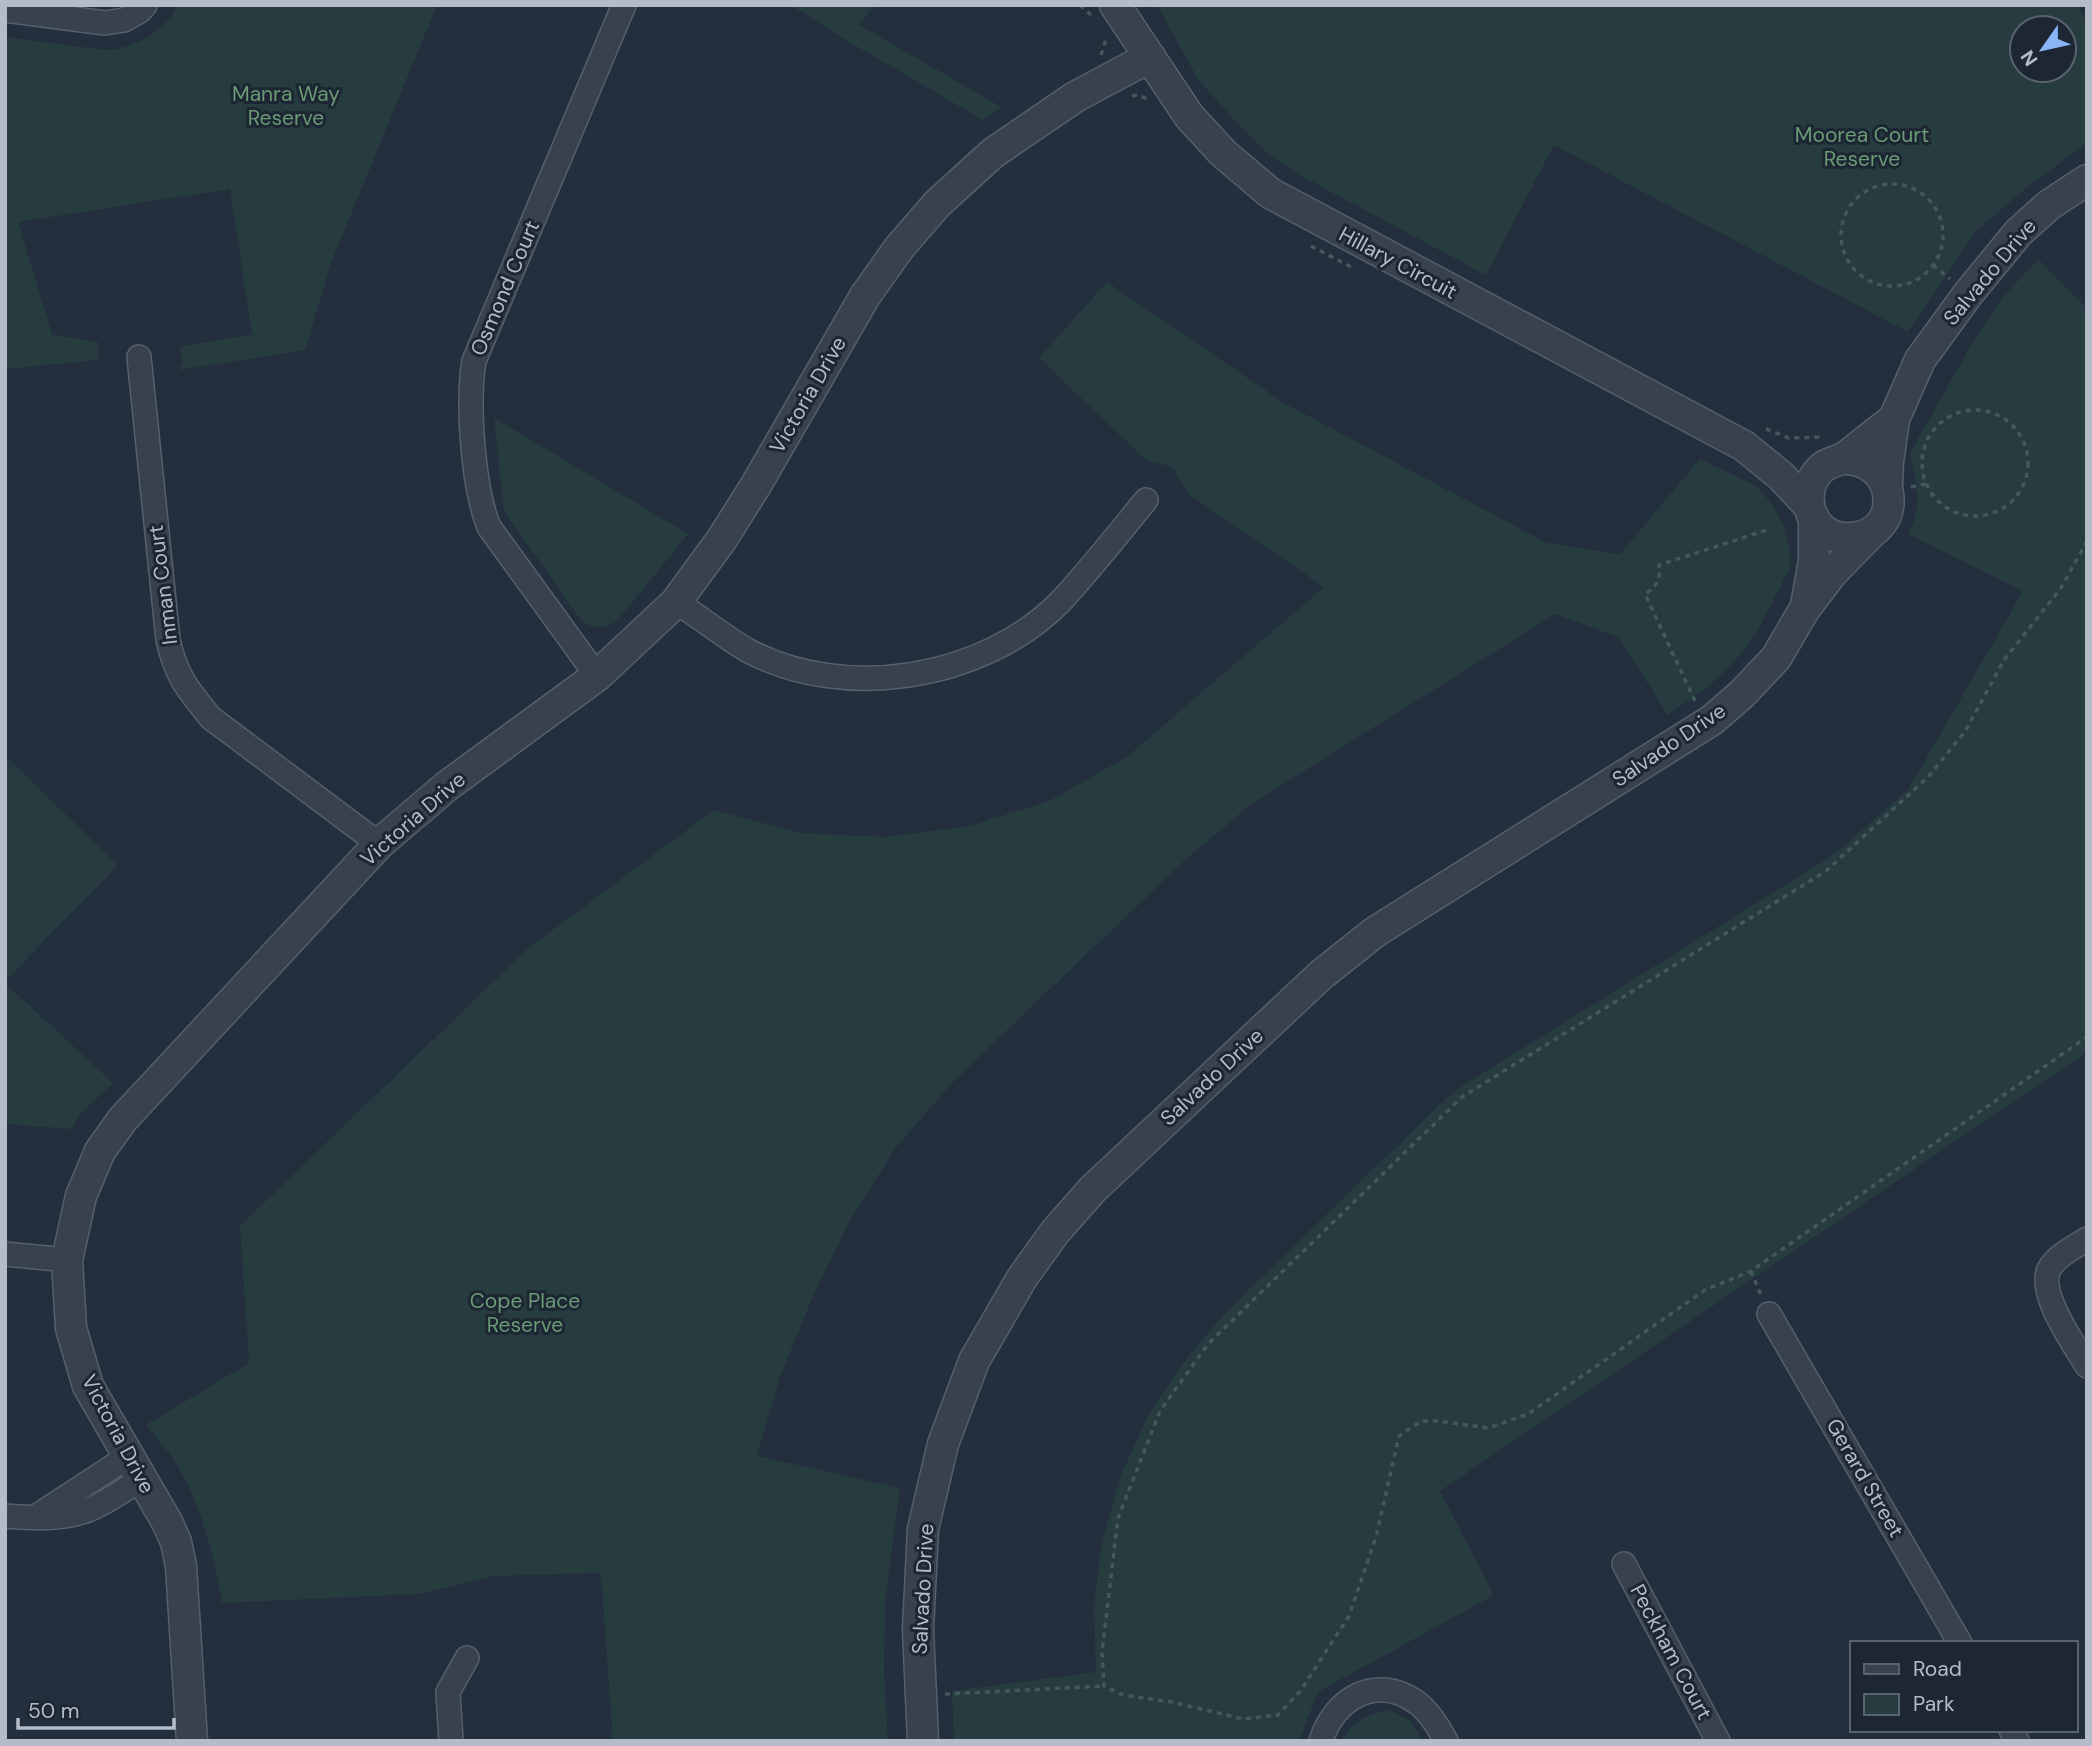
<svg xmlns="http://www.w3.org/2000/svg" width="2092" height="1746" viewBox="0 0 2092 1746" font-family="'DM Sans',sans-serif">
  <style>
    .green { fill: #263c3f; fill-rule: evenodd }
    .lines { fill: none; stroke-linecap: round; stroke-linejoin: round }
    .minor-casing { stroke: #565f6c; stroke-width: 26 }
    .tertiary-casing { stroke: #565f6c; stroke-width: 33 }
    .path { stroke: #44595c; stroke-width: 3.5; stroke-dasharray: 5 5; stroke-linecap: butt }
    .minor { stroke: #38414e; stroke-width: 23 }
    .tertiary { stroke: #38414e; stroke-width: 30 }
    .labels { text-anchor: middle; stroke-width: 6; stroke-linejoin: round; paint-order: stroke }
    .park-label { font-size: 21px; fill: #6b9a76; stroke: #1d2633 }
    .street-label { font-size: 21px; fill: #b4bcc9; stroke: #1d2633 }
  </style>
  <rect width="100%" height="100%" fill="#242f3e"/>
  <g class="green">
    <path d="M 178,5 L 437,5 L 331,263 L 305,350 L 179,370 L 183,362 L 180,347 L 252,334 L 230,189 L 18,222 L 52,334 L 98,342 L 98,360 L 5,369 L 5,37 L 105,50 C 135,49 164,32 178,5 Z"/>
    <polygon points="791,5 876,5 858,24 1001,107 983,120 851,43"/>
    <path d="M 1160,5 L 2076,5 L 2087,21 L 2087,143 L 2021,192 L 1977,230 L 1908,332 L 1554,145 L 1486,275 L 1305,178 L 1266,152 L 1234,120 L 1198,79 L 1158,7 ZM 2064,28 L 2064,70 L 2022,70 L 2022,28 Z"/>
    <path d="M 2038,259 L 2087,309 L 2087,1052 L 1440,1491 L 1494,1595 L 1318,1692 L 1299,1741 L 1228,1741 L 1225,1739 L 1223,1741 L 954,1741 L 952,1691 L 1096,1672 L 1094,1606 L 1102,1541 L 1121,1475 L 1150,1412 L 1187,1358 L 1230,1308 L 1454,1091 L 1832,856 L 1908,790 L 2023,591 L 1908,534 C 1924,503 1916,485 1910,453 L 1974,340 L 2005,295 Z"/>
    <path d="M 1107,282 L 1284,403 L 1547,543 L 1620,554 L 1700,459 L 1758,487 L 1771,503 L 1783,523 L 1790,550 L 1790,568 L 1757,632 L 1734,662 L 1711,684 L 1668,715 L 1618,637 L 1555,614 L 1251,804 L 1183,862 L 954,1081 L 897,1146 L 851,1218 L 813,1296 L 780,1377 L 757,1456 L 900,1488 L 885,1601 L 884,1674 L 888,1741 L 613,1741 L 601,1573 L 494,1576 L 418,1594 L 222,1603 C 215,1557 199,1497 173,1459 C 165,1447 155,1436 146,1425 L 249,1363 L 240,1226 L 527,949 L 714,810 L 800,833 L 885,837 L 970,826 L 1049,801 L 1128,756 L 1324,587 L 1190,495 L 1172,467 L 1145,459 L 1039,358 Z"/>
    <path d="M 494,418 L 688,534 L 616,622 C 602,628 594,630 581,620 L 504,511 Z"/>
    <polygon points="5,756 118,865 5,981"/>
    <polygon points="5,983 113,1083 79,1115 72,1129 5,1124"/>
    <path d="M 1390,1710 L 1409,1720 L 1424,1741 L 1341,1741 C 1355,1719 1365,1715 1390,1710 Z"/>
  </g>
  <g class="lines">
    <g class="minor-casing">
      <g id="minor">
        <polyline points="5,10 105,23 124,20 140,11 145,5"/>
        <path d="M 139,357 L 168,640 C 176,676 188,690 211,718 L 379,844"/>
        <path d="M 676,602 C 700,617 723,636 747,650 C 843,702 983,680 1060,602 C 1090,570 1118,534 1146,500"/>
        <path d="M 597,676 L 489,527 C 473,488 467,403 474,361 L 624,5"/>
        <path d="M 2087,1239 C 2075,1247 2059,1254 2051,1266 C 2034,1289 2074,1344 2087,1366"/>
        <polyline points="5,1254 67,1260"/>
        <polyline points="1769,1314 1960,1643"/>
        <path d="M 5,1516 C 33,1518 62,1520 88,1510 C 107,1503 125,1489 142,1479"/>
        <polyline points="37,1516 129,1456"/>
        <polyline points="1624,1564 1718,1741"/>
        <polyline points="2011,1730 2017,1741"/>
        <polyline points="451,1741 448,1692 467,1658"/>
        <path d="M 1321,1741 C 1334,1698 1376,1674 1416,1702 C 1428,1710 1439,1728 1446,1741"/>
      </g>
    </g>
    <g class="tertiary-casing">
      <g id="tertiary">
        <polyline points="1115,5 1189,116 1223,153 1270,193 1744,446 1781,476 1809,506"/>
        <path d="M 1843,459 C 1899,458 1905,534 1852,538 C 1842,539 1830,536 1822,529 C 1804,513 1804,482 1823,467 C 1830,462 1839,461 1847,456 C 1862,444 1878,431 1894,419"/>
        <polyline points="1887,486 1888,462 1894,419 1920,360 1968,294 2018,233 2049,205 2087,180"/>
        <polyline points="1807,600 1814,561 1814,519"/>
        <polyline points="192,1741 181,1566 176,1542 167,1522 88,1386 71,1328 67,1260 81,1196 100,1151 123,1119 379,844 447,786 597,676 676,602 722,539 756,485 865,296 899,248 937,204 993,153 1075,97 1150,57"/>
        <polyline points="923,1741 918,1629 923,1529 943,1444 974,1361 1022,1278 1055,1232 1093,1189 1321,975 1375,932 1712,720 1742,694 1776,658 1804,610 1832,573 1872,532"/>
      </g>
    </g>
    <g class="path">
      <polyline points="1080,5 1091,15"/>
      <polyline points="1101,55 1106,39"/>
      <polyline points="1132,96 1137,95 1148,99"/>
      <circle cx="1892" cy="235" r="51"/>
      <polyline points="1311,246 1353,268"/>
      <polyline points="1933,265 1950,279"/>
      <circle cx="1975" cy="463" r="53"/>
      <polyline points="1766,429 1789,438 1822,437"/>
      <polyline points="1911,487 1926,484"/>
      <polyline points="2087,541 2061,588 2004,660 1966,730 1929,776 1826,871 1462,1097 1208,1344 1160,1411 1118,1518 1102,1652 1104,1686 1123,1695 1172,1702 1243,1719 1278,1715 1301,1690 1349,1616 1376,1537 1399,1436 1421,1421 1438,1421 1488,1428 1528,1414 1705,1290 1751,1271 2087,1037"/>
      <path d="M 1695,701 L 1645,594 C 1657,587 1661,578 1659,565 L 1770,529"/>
      <polyline points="1751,1271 1761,1295"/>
      <polyline points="945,1694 1104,1686"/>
    </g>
    <use href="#minor" class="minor"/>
    <use href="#tertiary" class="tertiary"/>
  </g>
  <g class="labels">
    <g class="park-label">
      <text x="286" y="101">Manra Way<tspan x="286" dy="24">Reserve</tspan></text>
      <text x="1862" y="142">Moorea Court<tspan x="1862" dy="24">Reserve</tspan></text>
      <text x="525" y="1308">Cope Place<tspan x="525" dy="24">Reserve</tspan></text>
    </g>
    <g class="street-label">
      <text transform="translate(1398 263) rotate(28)" y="7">Hillary Circuit</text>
      <text transform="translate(1990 272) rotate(-50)" y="7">Salvado Drive</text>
      <text transform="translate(505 288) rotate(-67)" y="7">Osmond Court</text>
      <text transform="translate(808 395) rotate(-60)" y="7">Victoria Drive</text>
      <text transform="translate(163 585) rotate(-97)" y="7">Inman Court</text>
      <text transform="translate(1669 745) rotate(-34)" y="7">Salvado Drive</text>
      <text transform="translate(413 819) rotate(-41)" y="7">Victoria Drive</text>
      <text transform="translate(1212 1077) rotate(-43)" y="7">Salvado Drive</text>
      <text transform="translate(118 1434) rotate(62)" y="7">Victoria Drive</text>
      <text transform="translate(1865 1478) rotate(60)" y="7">Gerard Street</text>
      <text transform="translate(923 1589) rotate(-87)" y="7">Salvado Drive</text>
      <text transform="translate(1671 1652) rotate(62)" y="7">Peckham Court</text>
    </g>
  </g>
  <rect width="2092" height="1746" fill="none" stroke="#b4bcc9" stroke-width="14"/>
  <rect x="1850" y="1641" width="228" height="91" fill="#1d2633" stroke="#59626f" stroke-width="2"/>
  <rect x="1864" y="1664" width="35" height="10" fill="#38414e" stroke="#59626f" stroke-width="2"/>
  <text x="1913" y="1676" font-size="21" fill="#b4bcc9">Road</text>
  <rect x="1864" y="1694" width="35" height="21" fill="#263c3f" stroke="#59626f" stroke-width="2"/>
  <text x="1913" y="1711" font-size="21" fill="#b4bcc9">Park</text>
  <g transform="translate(2043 49) rotate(236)"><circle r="33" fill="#1d2633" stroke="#59626f" stroke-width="2"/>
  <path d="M0-5L12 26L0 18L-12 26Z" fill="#8ab4f8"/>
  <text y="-10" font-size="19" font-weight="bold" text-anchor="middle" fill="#b4bcc9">N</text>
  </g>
  <path d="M18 1718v10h156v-10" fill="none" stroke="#b4bcc9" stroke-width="3.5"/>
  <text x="28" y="1718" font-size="21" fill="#b4bcc9" stroke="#1d2633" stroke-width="5" paint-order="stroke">50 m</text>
</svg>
